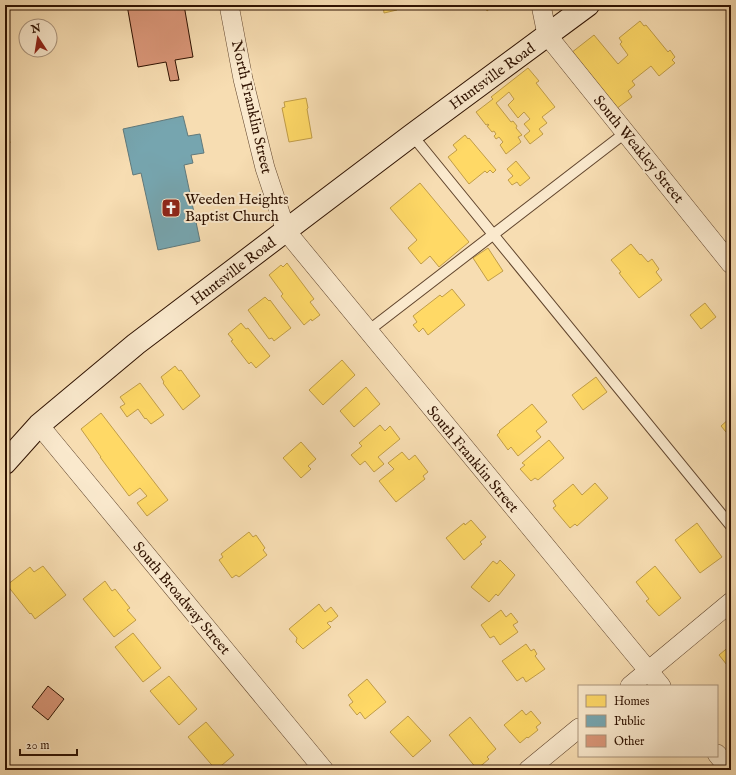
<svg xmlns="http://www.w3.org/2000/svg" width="736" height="775" viewBox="0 0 736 775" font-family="'IM FELL English',serif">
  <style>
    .homes { fill: #ffd966; stroke: #c19d48 }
    .public { fill: #76a5af; stroke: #61797b }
    .building { fill: #d99678; stroke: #2f1201 }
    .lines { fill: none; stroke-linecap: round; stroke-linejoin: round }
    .lane-casing { stroke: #61452d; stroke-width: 12 }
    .street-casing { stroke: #61452d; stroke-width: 20 }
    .secondary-casing { stroke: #2f1201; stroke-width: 24 }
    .lane { stroke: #fae9cd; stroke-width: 10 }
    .street { stroke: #fae9cd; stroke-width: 19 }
    .secondary { stroke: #fae9cd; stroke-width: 22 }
    .labels { text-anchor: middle; stroke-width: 4; stroke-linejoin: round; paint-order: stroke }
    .street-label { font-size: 15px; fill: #2f1201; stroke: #fae9cd }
    .poi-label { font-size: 15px; fill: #2f1201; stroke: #fae9cd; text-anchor: start }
  </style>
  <rect width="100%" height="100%" fill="#f7ddb2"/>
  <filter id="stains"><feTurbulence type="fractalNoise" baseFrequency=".005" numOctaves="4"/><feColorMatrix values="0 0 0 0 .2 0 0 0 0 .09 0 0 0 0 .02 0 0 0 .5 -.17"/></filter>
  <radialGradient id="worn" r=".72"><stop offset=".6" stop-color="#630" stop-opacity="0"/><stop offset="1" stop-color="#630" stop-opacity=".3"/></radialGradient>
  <g class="homes">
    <polygon points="383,5 396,5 397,10 384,13"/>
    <polygon points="485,5 494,5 487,11"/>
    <polygon points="640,21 644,26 646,25 668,52 670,50 675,57 672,60 675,63 659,76 651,66 632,81 635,85 628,91 632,97 616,109 571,53 594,35 618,64 628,55 620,44 622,42 619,38"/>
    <polygon points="528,68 539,81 536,83 555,107 542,117 547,123 539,129 543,134 530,144 524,136 530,131 524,124 530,119 524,112 518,118 508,105 514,99 509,92 496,103 511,122 513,121 517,126 516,128 522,135 518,137 521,142 506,154 500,145 503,142 499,137 496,139 494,136 496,134 494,131 492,132 487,126 489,125 488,124 486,125 476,112 493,99 491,97"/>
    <polygon points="306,98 308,108 307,109 312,138 289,142 282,108 285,107 284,102"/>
    <polygon points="5,118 10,143 5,144"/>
    <polygon points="465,135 468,139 469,138 496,170 493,173 490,170 487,173 485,171 469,184 448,157 457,150 453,145"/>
    <polygon points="516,161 530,178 520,186 517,182 512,185 508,180 513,176 507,169"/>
    <polygon points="420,183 469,242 439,267 430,256 421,264 408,248 417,240 390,208"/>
    <polygon points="631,244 640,255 641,254 648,262 652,259 659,269 656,272 662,280 639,298 619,273 621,272 611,260"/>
    <polygon points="488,248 503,271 488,281 473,258"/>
    <polygon points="287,263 314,299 310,302 320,315 312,321 311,319 304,325 281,296 283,294 269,275 281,265 283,267"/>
    <polygon points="452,289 465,305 428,335 423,328 419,332 413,325 417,322 413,316 440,295 442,297"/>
    <polygon points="265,297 269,301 270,300 291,328 274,341 272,338 269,339 248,310"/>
    <polygon points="705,303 716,317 701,329 690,315"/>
    <polygon points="241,323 246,329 248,328 270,356 256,368 251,362 249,364 231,341 233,340 228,334"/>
    <polygon points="342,360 355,375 323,405 309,390"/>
    <polygon points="175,366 179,371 181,370 200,396 183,410 163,383 164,382 161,377"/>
    <polygon points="596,377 607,392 583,410 572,395"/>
    <polygon points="140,383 164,415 151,424 146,418 145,419 138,409 127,417 120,407 125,404 120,397"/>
    <polygon points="366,387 380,404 354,427 340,411"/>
    <polygon points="532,404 547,422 536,431 541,437 518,456 511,447 508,450 497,435 500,432 499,431"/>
    <polygon points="101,413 168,500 147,516 137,503 147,496 140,488 129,496 100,457 101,457 81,429"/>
    <polygon points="731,416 731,438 721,426 730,418 729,417"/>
    <polygon points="380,425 385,431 390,426 400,439 378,457 384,464 374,472 365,461 360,465 351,455 362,446 359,443"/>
    <polygon points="549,440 564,458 538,480 535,478 531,481 520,469 525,465 522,463"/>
    <polygon points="301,442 316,459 308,466 311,469 301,478 283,458"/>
    <polygon points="402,452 409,460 415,455 428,472 423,476 425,479 396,502 379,481 394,469 388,463"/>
    <polygon points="595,483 608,498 577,526 575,524 570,528 553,508 556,506 553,501 573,484 582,495"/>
    <polygon points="471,520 486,537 480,542 482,544 464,560 446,538 464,523 465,525"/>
    <polygon points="697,523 722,557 700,573 675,540"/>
    <polygon points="249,532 253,537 256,535 265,548 263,550 267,555 239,577 236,575 232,578 219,560 223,557 221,554"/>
    <polygon points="500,560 515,575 498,596 496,594 489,602 471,587 493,561 497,564"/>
    <polygon points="43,566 66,595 35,619 31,613 30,614 7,585 30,567 34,572"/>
    <polygon points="655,566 681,598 659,616 646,601 649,599 636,582"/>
    <polygon points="105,581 112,591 115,589 130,608 127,610 136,620 114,637 83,599"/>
    <polygon points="319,604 325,612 331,607 338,616 331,622 330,621 327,623 331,627 303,649 296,642 297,638 289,629"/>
    <polygon points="501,610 506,617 511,613 518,622 513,625 518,632 500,645 494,636 490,638 481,625"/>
    <polygon points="133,633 161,668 143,682 115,647"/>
    <polygon points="526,644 531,651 534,649 537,654 535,656 545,669 526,682 523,677 517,681 502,661"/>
    <polygon points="731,645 731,670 719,655"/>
    <polygon points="169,676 197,709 179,725 150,691"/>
    <polygon points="367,679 386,702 365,719 360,712 357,715 349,705 353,702 348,695"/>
    <polygon points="522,710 526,715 531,711 541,723 536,727 538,730 528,738 527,737 520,743 504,725"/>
    <polygon points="408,716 431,741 413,757 390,732"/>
    <polygon points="470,717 496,749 487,757 489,759 477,769 449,735"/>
    <polygon points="206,722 234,755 216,770 188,737"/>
  </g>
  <polygon class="public" points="183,116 188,136 200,134 204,153 191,155 193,163 184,165 200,241 158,250 141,173 133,175 123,129"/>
  <g class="building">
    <polygon points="127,5 184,5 193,57 175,60 179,80 170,81 166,62 138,67"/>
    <polygon points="48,686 64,699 48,720 32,707"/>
  </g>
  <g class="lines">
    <g class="lane-casing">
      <g id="lane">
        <polyline points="412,135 731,526"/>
        <polyline points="368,331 625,133"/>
      </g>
    </g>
    <g class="street-casing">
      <g id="street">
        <polyline points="229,5 243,79 265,168 286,231 661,686"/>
        <polyline points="541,5 547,35 731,264"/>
        <polyline points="39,425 324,770"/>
        <polyline points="630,686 731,602"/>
        <polyline points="717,754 730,770"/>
        <polyline points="528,770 579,728"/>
      </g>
    </g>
    <g class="secondary-casing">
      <polyline id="secondary" points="5,463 39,425 136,344 412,135 588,5"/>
    </g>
    <use href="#lane" class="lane"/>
    <use href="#street" class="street"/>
    <use href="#secondary" class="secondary"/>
  </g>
  <defs>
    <g id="church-square" transform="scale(1)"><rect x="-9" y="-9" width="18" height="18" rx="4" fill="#8f2418" stroke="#fae9cd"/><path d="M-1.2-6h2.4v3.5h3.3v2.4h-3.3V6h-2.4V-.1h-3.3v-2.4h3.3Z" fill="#fff"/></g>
  </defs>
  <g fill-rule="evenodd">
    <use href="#church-square" x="171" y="208"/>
  </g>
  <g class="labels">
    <g class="street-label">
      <text transform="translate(492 76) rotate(-36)" y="5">Huntsville Road</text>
      <text transform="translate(252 107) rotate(77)" y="5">North Franklin Street</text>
      <text transform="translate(639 149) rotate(51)" y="5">South Weakley Street</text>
      <text transform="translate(233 271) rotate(-37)" y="5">Huntsville Road</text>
      <text transform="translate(473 459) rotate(50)" y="5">South Franklin Street</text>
      <text transform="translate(182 598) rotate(50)" y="5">South Broadway Street</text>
    </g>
    <g class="poi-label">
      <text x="185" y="204">Weeden Heights<tspan x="185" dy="17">Baptist Church</tspan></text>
    </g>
  </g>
  <rect width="736" height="775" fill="none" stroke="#f7ddb2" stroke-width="20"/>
  <rect x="6" y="6" width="724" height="763" fill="none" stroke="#2f1201" stroke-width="2"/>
  <rect x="10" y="10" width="716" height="755" fill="none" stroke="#2f1201"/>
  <rect x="578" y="685" width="140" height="72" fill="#fae9cd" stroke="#a9937b"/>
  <rect x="586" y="695" width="20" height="12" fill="#ffd966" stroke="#a9937b"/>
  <text x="614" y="705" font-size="12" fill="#2f1201">Homes</text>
  <rect x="586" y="715" width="20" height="12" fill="#76a5af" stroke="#a9937b"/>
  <text x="614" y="725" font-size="12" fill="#2f1201">Public</text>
  <rect x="586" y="735" width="20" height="12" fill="#d99678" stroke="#a9937b"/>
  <text x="614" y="745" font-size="12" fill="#2f1201">Other</text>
  <g transform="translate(38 38) rotate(348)"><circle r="19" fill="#fae9cd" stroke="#a9937b"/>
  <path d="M0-3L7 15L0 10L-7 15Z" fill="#8f2418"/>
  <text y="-6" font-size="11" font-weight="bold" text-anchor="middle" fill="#2f1201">N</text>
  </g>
  <path d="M20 749v6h57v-6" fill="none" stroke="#2f1201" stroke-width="2"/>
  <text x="26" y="749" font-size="12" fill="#2f1201" stroke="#fae9cd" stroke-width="3" paint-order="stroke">20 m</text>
  <rect width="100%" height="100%" filter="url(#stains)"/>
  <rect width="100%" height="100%" fill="url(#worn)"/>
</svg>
